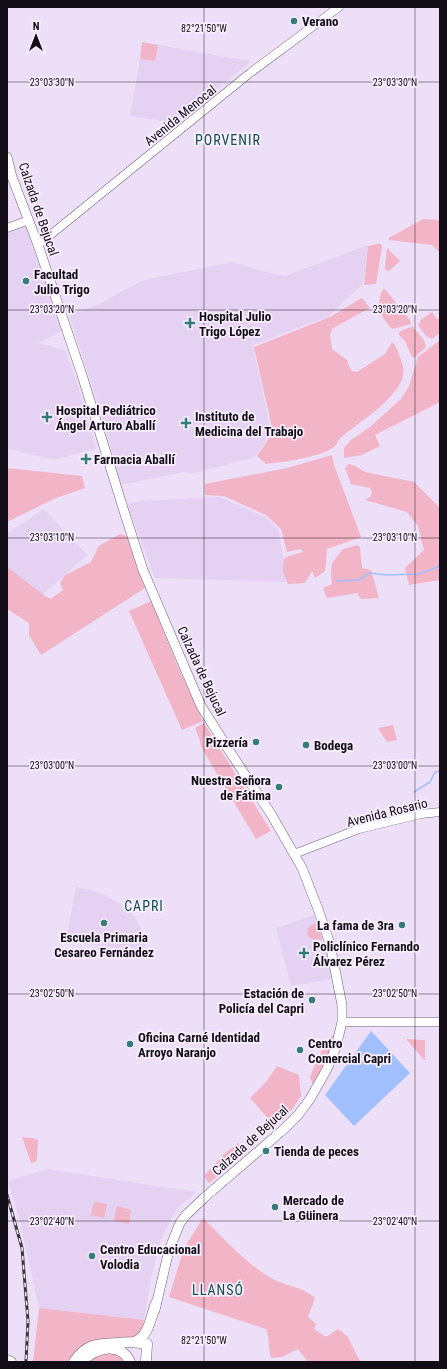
<svg xmlns="http://www.w3.org/2000/svg" width="447" height="1369" viewBox="0 0 447 1369" font-family="'Roboto Condensed',sans-serif">
  <style>
    .built { fill: #e5d1f2 }
    .green { fill: #f2b4c7 }
    .water { fill: #a1bffc }
    .lines { fill: none; stroke-linecap: round; stroke-linejoin: round }
    .stream { stroke: #a1bffc; stroke-width: 1.5 }
    .secondary-casing { stroke: #706379; stroke-width: 9 }
    .primary-casing { stroke: #706379; stroke-width: 10 }
    .highway-casing { stroke: #706379; stroke-width: 11 }
    .secondary { stroke: #fff; stroke-width: 8 }
    .primary { stroke: #fff; stroke-width: 9 }
    .highway { stroke: #fff; stroke-width: 10 }
    .rail-casing { stroke: #3a3440; stroke-width: 3 }
    .rail { stroke: #f8eefe; stroke-width: 1.5; stroke-dasharray: 4.5; stroke-linecap: butt }
    .ticks { fill: none; stroke: #110c15; stroke-width: 1; stroke-opacity: 0.45 }
    .poi-dot { fill: #337c7a; stroke: #f8eefe; stroke-width: 1.5 }
    .labels { text-anchor: middle; stroke-width: 3.5; stroke-linejoin: round; paint-order: stroke }
    .poi-label { font-size: 13px; font-weight: bold; fill: #110c15; stroke: #f8eefe; text-anchor: start }
    .street-label { font-size: 13px; fill: #110c15; stroke: #f8eefe }
    .neighbourhood-label { font-size: 14px; letter-spacing: 1px; fill: #0f4e4d; stroke: #f8eefe }
    .ticks-label { font-size: 10px; text-anchor: middle; fill: #110c15; stroke: #f8eefe; stroke-width: 3.5; stroke-linejoin: round; paint-order: stroke }
  </style>
  <rect width="100%" height="100%" fill="#eedff8"/>
  <g class="built">
    <polygon points="158,45 249,61 249,63 174,123 130,116 140,59 155,61"/>
    <polygon points="25,225 62,331 38,343 65,350 78,386 96,449 53,460 7,448 7,231"/>
    <polygon points="368,245 363,284 329,316 253,345 271,434 255,457 191,474 184,472 121,485 101,413 69,315 99,304 141,281 149,279 233,262 259,270 285,276"/>
    <polygon points="220,497 265,517 278,529 288,582 155,578 127,504 140,501"/>
    <polygon points="44,509 87,555 39,598 7,576 7,534"/>
    <polygon points="76,887 91,890 104,895 117,902 128,910 135,918 141,928 148,954 66,940"/>
    <polygon points="314,915 331,966 332,979 291,986 276,928"/>
    <polygon points="47,1169 196,1192 177,1208 162,1237 152,1274 144,1320 39,1308 19,1217 8,1181"/>
  </g>
  <g class="green">
    <polygon points="142,42 158,45 155,61 140,59"/>
    <polygon points="423,219 440,220 440,250 438,251 432,245 389,240 389,238"/>
    <polygon points="377,244 381,244 382,246 376,284 364,285 368,246"/>
    <polygon points="387,248 400,261 389,271 386,270 385,268"/>
    <path d="M 383,289 L 385,289 L 410,320 L 411,324 L 393,329 C 390,327 389,326 386,322 C 378,311 377,303 383,289 Z"/>
    <path d="M 362,298 L 370,308 L 333,328 L 330,334 L 332,349 L 347,360 L 348,364 L 352,371 L 357,372 L 385,354 L 392,342 C 397,347 398,351 400,358 C 403,365 405,371 402,379 C 395,400 357,424 340,438 C 338,441 337,444 335,446 C 323,457 282,462 266,464 L 257,456 L 273,432 L 254,347 L 330,317 Z"/>
    <polygon points="432,312 436,318 440,320 440,333 432,339 426,336 418,325 422,319"/>
    <polygon points="413,327 424,340 426,347 415,357 412,357 407,346 406,342 399,335 399,332 408,328"/>
    <polygon points="440,340 440,402 375,435 380,446 362,455 344,458 344,448 351,440 370,427 401,399 409,386 418,357"/>
    <polygon points="332,455 334,465 361,537 327,549 325,571 315,578 312,571 305,583 288,584 283,571 284,559 289,556 303,552 301,549 287,552 281,529 266,515 224,496 205,495 205,484 287,468"/>
    <polygon points="349,464 355,466 365,472 414,482 440,508 440,580 409,585 405,568 424,550 418,526 407,512 365,500 370,497 372,492 370,488 351,484 345,468"/>
    <polygon points="7,468 82,476 85,488 56,498 7,522"/>
    <polygon points="120,534 127,536 145,588 41,655 29,635 29,623 7,609 7,567 45,596 51,599 63,590 60,583 65,575 91,562 99,546"/>
    <polygon points="357,545 360,547 362,568 371,570 379,598 361,599 357,593 327,598 323,588 332,584 331,574 332,563 343,549"/>
    <polygon points="151,601 178,667 203,721 182,730 129,611"/>
    <polygon points="204,723 271,831 256,839 201,747 200,740 195,728"/>
    <polygon points="393,725 397,740 387,742 378,728"/>
    <path d="M 317,922 L 322,939 C 315,940 310,940 307,933 L 309,927 Z"/>
    <path d="M 333,1035 L 336,1035 L 334,1048 L 313,1085 L 310,1077 C 315,1065 324,1042 333,1035 Z"/>
    <polygon points="407,1039 425,1040 425,1060 424,1060 407,1040"/>
    <polygon points="277,1066 299,1075 301,1096 288,1115 275,1126 250,1098 266,1082"/>
    <polygon points="22,1137 38,1139 37,1161 31,1163"/>
    <polygon points="238,1143 246,1152 209,1183 204,1176 225,1153"/>
    <polygon points="94,1202 107,1204 104,1218 91,1215"/>
    <polygon points="117,1206 131,1210 129,1224 114,1220"/>
    <path d="M 203,1218 C 225,1240 246,1264 273,1279 C 286,1286 303,1287 315,1298 L 308,1317 L 316,1324 L 314,1329 L 326,1337 L 338,1329 L 348,1337 L 357,1356 L 361,1362 L 308,1362 L 298,1349 L 282,1357 L 271,1358 C 268,1347 270,1341 266,1329 L 169,1297 L 184,1248 Z"/>
    <polygon points="39,1308 144,1320 141,1332 139,1335 71,1362 33,1362"/>
    <polygon points="114,1351 127,1362 86,1362 94,1355"/>
  </g>
  <polygon class="water" points="371,1031 410,1073 354,1126 325,1095"/>
  <g class="lines">
    <g class="stream">
      <polyline points="336,581 359,580 370,573 386,575 419,574 440,566"/>
      <polyline points="414,792 430,782 435,772 440,771"/>
    </g>
    <g class="secondary-casing">
      <g id="secondary">
        <polyline points="7,228 29,220"/>
        <polyline points="38,245 250,73 339,7"/>
        <polyline points="294,854 359,829 421,814 440,812"/>
        <polyline points="342,1022 440,1022"/>
      </g>
    </g>
    <g class="primary-casing">
      <polyline id="primary" points="7,157 12,177 38,245 82,375 123,508 143,570 201,706 232,755 271,814 302,868 318,909 330,944 342,1005 342,1022 336,1047 327,1069 310,1099 298,1115 284,1129 205,1197 186,1215 180,1223 169,1250 155,1310"/>
    </g>
    <g class="highway-casing">
      <g id="highway">
        <path d="M 134,1342 C 149,1337 151,1316 156,1303"/>
        <polyline points="7,1360 11,1362"/>
        <path d="M 74,1362 C 86,1343 98,1344 118,1343 C 128,1342 138,1342 147,1344 L 146,1362"/>
        <path d="M 82,1362 C 95,1347 121,1341 130,1362"/>
      </g>
    </g>
    <use href="#secondary" class="secondary"/>
    <use href="#primary" class="primary"/>
    <use href="#highway" class="highway"/>
    <g class="rail-casing">
      <polyline id="rail" points="7,1195 22,1248 28,1321 26,1361"/>
    </g>
    <use href="#rail" class="rail"/>
  </g>
  <path class="ticks" d="M 204,7 L 204,1362M 415,7 L 415,1362M 7,82 L 440,82M 7,310 L 440,310M 7,538 L 440,538M 7,766 L 440,766M 7,994 L 440,994M 7,1221 L 440,1221"/>
  <g class="poi-dot">
    <circle cx="294" cy="21" r="4"/>
    <circle cx="26" cy="281" r="4"/>
    <path d="M188 317h4v4h4v4h-4v4h-4v-4h-4v-4h4z"/>
    <path d="M45 411h4v4h4v4h-4v4h-4v-4h-4v-4h4z"/>
    <path d="M184 417h4v4h4v4h-4v4h-4v-4h-4v-4h4z"/>
    <path d="M84 453h4v4h4v4h-4v4h-4v-4h-4v-4h4z"/>
    <circle cx="256" cy="742" r="4"/>
    <circle cx="306" cy="745" r="4"/>
    <circle cx="279" cy="787" r="4"/>
    <circle cx="104" cy="923" r="4"/>
    <circle cx="402" cy="925" r="4"/>
    <path d="M302 947h4v4h4v4h-4v4h-4v-4h-4v-4h4z"/>
    <circle cx="312" cy="1000" r="4"/>
    <circle cx="130" cy="1044" r="4"/>
    <circle cx="300" cy="1050" r="4"/>
    <circle cx="266" cy="1151" r="4"/>
    <circle cx="275" cy="1207" r="4"/>
    <circle cx="92" cy="1256" r="4"/>
  </g>
  <g class="labels">
    <g class="poi-label">
      <text x="302" y="26">Verano</text>
      <text x="34" y="279">Facultad<tspan x="34" dy="15">Julio Trigo</tspan></text>
      <text x="199" y="321">Hospital Julio<tspan x="199" dy="15">Trigo López</tspan></text>
      <text x="56" y="415">Hospital Pediátrico<tspan x="56" dy="15">Ángel Arturo Aballí</tspan></text>
      <text x="195" y="421">Instituto de<tspan x="195" dy="15">Medicina del Trabajo</tspan></text>
      <text x="94" y="464">Farmacia Aballí</text>
      <text x="248" y="747" text-anchor="end">Pizzería</text>
      <text x="314" y="750">Bodega</text>
      <text x="271" y="785" text-anchor="end">Nuestra Señora<tspan x="271" dy="15">de Fátima</tspan></text>
      <text x="394" y="930" text-anchor="end">La fama de 3ra</text>
      <text x="104" y="942" text-anchor="middle">Escuela Primaria<tspan x="104" dy="15">Cesareo Fernández</tspan></text>
      <text x="313" y="951">Policlínico Fernando<tspan x="313" dy="15">Álvarez Pérez</tspan></text>
      <text x="304" y="998" text-anchor="end">Estación de<tspan x="304" dy="15">Policía del Capri</tspan></text>
      <text x="138" y="1042">Oficina Carné Identidad<tspan x="138" dy="15">Arroyo Naranjo</tspan></text>
      <text x="308" y="1048">Centro<tspan x="308" dy="15">Comercial Capri</tspan></text>
      <text x="274" y="1156">Tienda de peces</text>
      <text x="283" y="1205">Mercado de<tspan x="283" dy="15">La Güinera</tspan></text>
      <text x="100" y="1254">Centro Educacional<tspan x="100" dy="15">Volodia</tspan></text>
    </g>
    <g class="street-label">
      <text transform="translate(180 115) rotate(-39)" y="5">Avenida Menocal</text>
      <text transform="translate(39 209) rotate(71)" y="5">Calzada de Bejucal</text>
      <text transform="translate(202 671) rotate(65)" y="5">Calzada de Bejucal</text>
      <text transform="translate(387 812) rotate(-14)" y="5">Avenida Rosario</text>
      <text transform="translate(250 1140) rotate(-42)" y="5">Calzada de Bejucal</text>
    </g>
    <g class="neighbourhood-label">
      <text x="228" y="145">PORVENIR</text>
      <text x="144" y="911">CAPRI</text>
      <text x="218" y="1295">LLANSÓ</text>
    </g>
  </g>
  <g class="ticks-label">
    <text x="204" y="32">82°21'50"W</text>
    <text x="52" y="86">23°03'30"N</text>
    <text x="395" y="86">23°03'30"N</text>
    <text x="52" y="313">23°03'20"N</text>
    <text x="395" y="313">23°03'20"N</text>
    <text x="52" y="541">23°03'10"N</text>
    <text x="395" y="541">23°03'10"N</text>
    <text x="52" y="769">23°03'00"N</text>
    <text x="395" y="769">23°03'00"N</text>
    <text x="52" y="997">23°02'50"N</text>
    <text x="395" y="997">23°02'50"N</text>
    <text x="52" y="1225">23°02'40"N</text>
    <text x="395" y="1225">23°02'40"N</text>
    <text x="204" y="1344">82°21'50"W</text>
  </g>
  <rect width="447" height="1369" fill="none" stroke="#110c15" stroke-width="16"/>
  <g transform="translate(36 36)" stroke="#f8eefe" stroke-width="3" paint-order="stroke">
  <path d="M0-3L7 15L0 10L-7 15Z" fill="#110c15"/>
  <text y="-6" font-size="11" font-weight="bold" text-anchor="middle" fill="#110c15">N</text>
  </g>
</svg>
